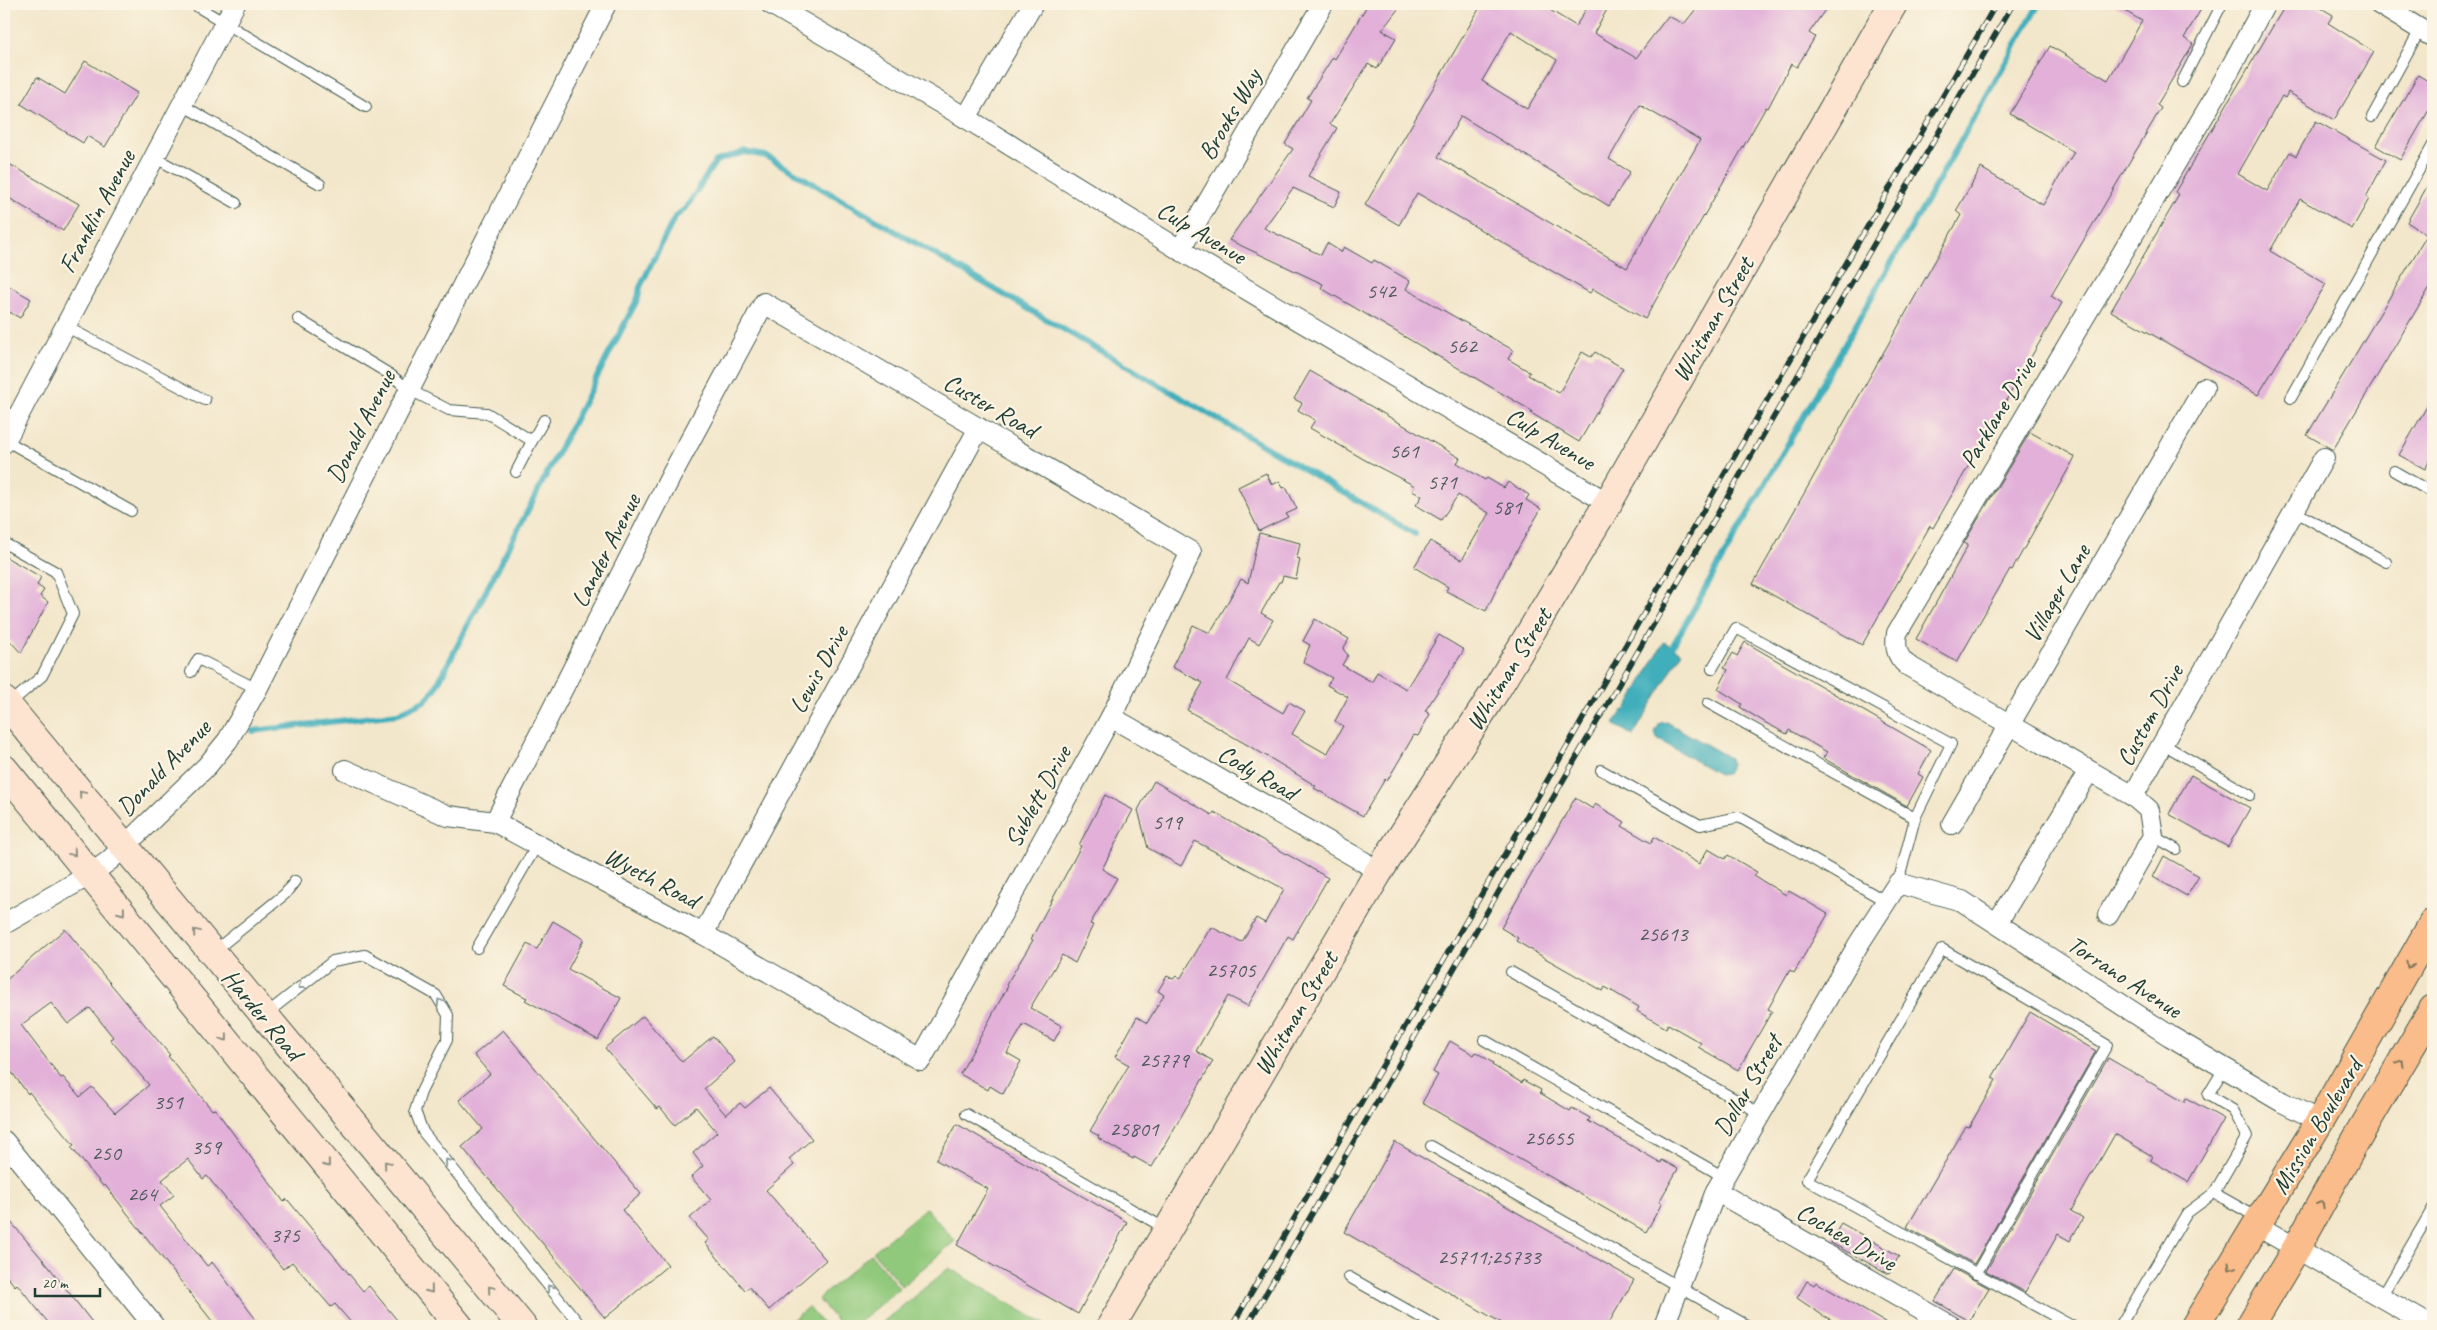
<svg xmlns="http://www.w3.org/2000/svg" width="2437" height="1330" viewBox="0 0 2437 1330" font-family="Caveat,sans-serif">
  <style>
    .green { fill: #91c97b; stroke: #588358 }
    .water { fill: #3fafbb; stroke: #2f7678 }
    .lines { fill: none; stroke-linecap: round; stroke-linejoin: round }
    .stream { stroke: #3fafbb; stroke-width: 6 }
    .building { fill: #e2b0d9; fill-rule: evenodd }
    .lane-casing { stroke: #3f564b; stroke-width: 12 }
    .street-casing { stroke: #3f564b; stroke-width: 22 }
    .secondary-casing { stroke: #3f564b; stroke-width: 30 }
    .primary-casing { stroke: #3f564b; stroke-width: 30 }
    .lane { stroke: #fff; stroke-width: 10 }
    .street { stroke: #fff; stroke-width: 20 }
    .secondary { stroke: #fde4d0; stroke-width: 28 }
    .primary { stroke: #f9bc8a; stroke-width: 28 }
    .rail-casing { stroke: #1f3d34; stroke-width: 5.5 }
    .rail { stroke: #fcf5e5; stroke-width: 4; stroke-dasharray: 11; stroke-linecap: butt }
    .oneway { stroke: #8e9082 }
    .oneway2 { stroke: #81765b }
    .oneway3 { stroke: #8f9e9a }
    .labels { text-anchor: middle; stroke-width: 4.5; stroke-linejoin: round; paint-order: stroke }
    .number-label { font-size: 22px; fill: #505a5d }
    .street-label { font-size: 25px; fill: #1f3d34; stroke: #fcf5e5 }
  </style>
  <rect width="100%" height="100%" fill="#fcf5e5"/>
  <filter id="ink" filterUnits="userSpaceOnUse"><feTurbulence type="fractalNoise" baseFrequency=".02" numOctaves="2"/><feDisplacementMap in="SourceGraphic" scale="10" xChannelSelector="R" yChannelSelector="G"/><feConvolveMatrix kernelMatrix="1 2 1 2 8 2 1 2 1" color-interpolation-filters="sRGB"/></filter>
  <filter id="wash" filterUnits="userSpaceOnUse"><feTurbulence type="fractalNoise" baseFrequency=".0096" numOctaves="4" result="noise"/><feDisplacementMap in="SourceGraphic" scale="20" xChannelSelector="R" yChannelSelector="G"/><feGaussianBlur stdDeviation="1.12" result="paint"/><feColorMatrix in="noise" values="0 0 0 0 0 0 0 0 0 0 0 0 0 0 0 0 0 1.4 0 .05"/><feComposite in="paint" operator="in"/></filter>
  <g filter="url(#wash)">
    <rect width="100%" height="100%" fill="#f3e7cb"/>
    <g class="green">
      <polygon points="926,1208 955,1241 902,1286 873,1252"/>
      <polygon points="871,1254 899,1288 854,1326 841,1326 818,1299"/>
      <polygon points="949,1268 1048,1326 1049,1326 878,1326"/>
      <polygon points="808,1307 825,1326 785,1326"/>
    </g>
    <g class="water">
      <polygon points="1664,642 1682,652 1633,736 1614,724 1623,710 1625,711"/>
      <polygon points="1667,722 1730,758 1732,765 1727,774 1720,775 1657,739 1655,732 1660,723"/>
    </g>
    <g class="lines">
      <g class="stream">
        <polyline points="1668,654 2039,4"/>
        <polyline points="253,731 398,714 424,701 434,691 638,298 640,287 675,217 686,208 716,161 745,152 766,156 1415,534"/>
      </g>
    </g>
    <g id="blocks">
      <g class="building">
        <polygon points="1368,4 1402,4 1382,30 1396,38 1377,69 1368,64 1330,124 1337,128 1308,176 1341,192 1334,207 1293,188 1264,228 1321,255 1327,243 1341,252 1344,247 1372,263 1374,260 1410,281 1406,289 1513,350 1508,359 1530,372 1528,375 1559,393 1582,352 1591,357 1595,352 1623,368 1579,442 1531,413 1532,411 1321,288 1323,284 1229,240 1293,149 1285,144 1311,100 1307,98 1333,57 1335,59"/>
        <path d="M 1482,4 L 1540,4 L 1576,26 L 1589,4 L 1610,4 L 1594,33 L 1636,58 L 1668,16 L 1684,24 L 1700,4 L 1829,4 L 1809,33 L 1815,37 L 1797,67 L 1791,64 L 1768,108 L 1766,107 L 1645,319 L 1593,289 L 1590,293 L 1417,193 L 1399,225 L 1365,205 ZM 1511,31 L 1557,60 L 1527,109 L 1482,81 ZM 1640,105 L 1700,140 L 1627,268 L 1438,157 L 1461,116 L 1609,206 L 1630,172 L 1609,159 Z"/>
        <polygon points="2113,4 2204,4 2184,38 2193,44 2157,105 2161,108 2051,296 2062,303 1933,528 1930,526 1862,645 1753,584 1961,215 1956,211 1981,168 2043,205 2074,152 2010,114 2050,46 2108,80 2142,21"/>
        <polygon points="2286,4 2314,4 2333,15 2328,23 2374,52 2334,120 2288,92 2285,98 2282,96 2238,174 2267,191 2290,152 2296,156 2316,121 2386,160 2366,197 2369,199 2352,229 2300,199 2270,251 2326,284 2258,395 2111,311 2179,195 2175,192"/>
        <polygon points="85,61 137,93 105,147 87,136 83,143 21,104 37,77 65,94"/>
        <polygon points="2418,75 2433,84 2433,103 2400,160 2376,146"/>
        <polygon points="4,161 79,204 63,231 4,195"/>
        <polygon points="2433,176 2433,282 2333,450 2307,435 2427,235 2407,222"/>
        <polygon points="4,283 31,299 20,318 4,309"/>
        <polygon points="1310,371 1460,458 1457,463 1485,480 1487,478 1504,488 1508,482 1529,495 1526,500 1541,509 1505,571 1486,611 1446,591 1448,587 1414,567 1430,541 1462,560 1489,513 1458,495 1441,520 1416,505 1422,496 1412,491 1415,486 1365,460 1310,428 1315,420 1298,410 1302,403 1294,399"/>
        <polygon points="2433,396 2433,455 2425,469 2399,455"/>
        <polygon points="2030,432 2075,457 2012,570 2010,569 1957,662 1916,639 1968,545 1964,543"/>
        <polygon points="1266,473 1272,485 1280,481 1283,488 1286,487 1297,509 1286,514 1288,517 1259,531 1238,487"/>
        <polygon points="1259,533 1300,543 1297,558 1300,559 1296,579 1283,576 1281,582 1279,582 1261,613 1273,620 1259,644 1249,638 1227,680 1283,713 1289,702 1305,711 1292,734 1327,754 1343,726 1335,721 1348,697 1327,685 1332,678 1303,662 1310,645 1303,641 1315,619 1349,639 1343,649 1348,655 1342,665 1372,682 1377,672 1406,689 1439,635 1464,650 1425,711 1430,714 1418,736 1414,735 1387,781 1385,779 1363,816 1314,788 1316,786 1275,761 1187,710 1203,683 1172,667 1193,625 1210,633 1241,579 1248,583"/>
        <polygon points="4,556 41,577 37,585 44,590 40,596 48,602 21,653 4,634"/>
        <polygon points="1745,642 1931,750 1918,774 1923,777 1907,806 1823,758 1827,752 1789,730 1787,734 1766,723 1740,707 1742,704 1718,689 1728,670 1724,668 1733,653 1737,656"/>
        <polygon points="2191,775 2250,808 2228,847 2169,814"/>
        <polygon points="1154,781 1212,815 1214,812 1328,878 1293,939 1288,936 1248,1006 1228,996 1196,1051 1213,1061 1152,1167 1134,1157 1133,1159 1098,1138 1099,1136 1090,1131 1129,1065 1115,1057 1137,1017 1147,1023 1164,995 1158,991 1167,976 1173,979 1176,976 1180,979 1211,927 1242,942 1256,918 1265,923 1284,889 1195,841 1181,866 1148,848 1138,810"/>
        <polygon points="1105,795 1133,810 1102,869 1117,878 1090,924 1093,925 1075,963 1062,955 1030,1008 1062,1026 1054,1041 1024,1024 1007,1053 1021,1061 1003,1094 990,1086 988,1090 960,1074 1008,986 1006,985 1033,940 1031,939 1081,846 1079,845"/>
        <polygon points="1575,798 1593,809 1595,804 1625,822 1622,826 1651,843 1654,837 1699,864 1708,849 1725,859 1728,855 1757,872 1754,876 1786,895 1789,891 1828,914 1794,973 1790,970 1768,1009 1772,1011 1738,1070 1698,1047 1701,1043 1668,1024 1666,1028 1637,1011 1639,1007 1605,987 1603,991 1545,958 1516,941 1518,938 1501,928"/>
        <polygon points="2164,856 2199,876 2187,896 2153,877"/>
        <polygon points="553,921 584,939 568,969 621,998 598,1040 525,1000 527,998 504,986 527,944 537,949"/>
        <path d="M 65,929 L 170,1055 L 168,1056 L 212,1110 L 215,1109 L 284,1202 L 287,1199 L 363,1291 L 369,1286 L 402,1326 L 354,1326 L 335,1304 L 331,1307 L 292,1262 L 283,1269 L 207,1176 L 203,1179 L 188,1159 L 162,1180 L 174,1195 L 160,1206 L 207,1266 L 212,1262 L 261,1326 L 216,1326 L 105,1185 L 103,1186 L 71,1147 L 74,1145 L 29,1092 L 28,1094 L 4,1062 L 4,982 ZM 51,1003 L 68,1024 L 90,1008 L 113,1037 L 110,1039 L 149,1085 L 115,1113 L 92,1087 L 80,1097 L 63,1077 L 61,1078 L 21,1025 Z"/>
        <polygon points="2030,1012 2096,1051 1974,1264 1907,1227 1966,1126 1969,1127 1996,1080 1992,1078"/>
        <polygon points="643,1016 682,1062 713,1036 735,1062 704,1089 726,1115 740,1103 745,1108 769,1088 812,1139 789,1159 794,1165 766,1190 826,1260 769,1310 749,1287 745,1290 705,1243 709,1240 690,1218 711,1200 691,1177 703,1166 693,1153 717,1132 696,1107 675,1125 660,1107 657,1109 605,1048"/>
        <polygon points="503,1030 641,1194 622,1210 668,1265 605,1318 462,1147 483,1129 459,1100 490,1074 474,1055"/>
        <polygon points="1450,1041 1474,1055 1476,1052 1493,1063 1492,1065 1522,1083 1523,1080 1541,1090 1540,1093 1570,1111 1572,1108 1590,1118 1588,1121 1618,1138 1661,1163 1662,1160 1678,1169 1659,1202 1662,1203 1646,1232 1422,1103 1438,1075 1433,1072"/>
        <polygon points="2108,1058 2184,1102 2186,1098 2224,1119 2188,1182 2150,1160 2152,1156 2115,1134 2071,1211 2083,1218 2070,1241 2058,1234 2025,1292 1986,1271"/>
        <polygon points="957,1124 1127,1222 1078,1314 957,1245 988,1189 936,1160"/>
        <polygon points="1395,1142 1634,1280 1607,1326 1507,1326 1344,1232"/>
        <polygon points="4,1214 49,1267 95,1326 51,1326 17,1284 15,1286 4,1273"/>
        <polygon points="1841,1223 1899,1256 1889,1274 1831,1243"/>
        <polygon points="1954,1269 1989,1288 1969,1321 1935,1301"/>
        <polygon points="1807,1281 1814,1285 1816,1282 1891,1326 1843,1326 1822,1315 1797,1298"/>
      </g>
    </g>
  </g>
  <g filter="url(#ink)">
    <use href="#blocks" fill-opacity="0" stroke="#3f564b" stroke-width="1"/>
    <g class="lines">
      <g class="lane-casing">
        <g id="lane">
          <polyline points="193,4 366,107"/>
          <polyline points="2401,16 2408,4"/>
          <polyline points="2182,82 2222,4"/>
          <polyline points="182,105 320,184"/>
          <polyline points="2372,117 2420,30"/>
          <polyline points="154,157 236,203"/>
          <polyline points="298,319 391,375 408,389 449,410 487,413 532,441 516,472"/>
          <polyline points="65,326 205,400"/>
          <polyline points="2291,398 2433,145"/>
          <polyline points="4,413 16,420"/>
          <polyline points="5,440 131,511"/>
          <polyline points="532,441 544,420"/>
          <polyline points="2394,471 2433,493"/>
          <polyline points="2294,511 2386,562"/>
          <polyline points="4,543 56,572 73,614 42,676 8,705"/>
          <polyline points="1712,669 1736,628 1951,744 1915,818"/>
          <polyline points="191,672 198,659 257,689"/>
          <polyline points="1708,703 1915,818 1898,883"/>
          <polyline points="2163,744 2250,795"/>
          <polyline points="1601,770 1700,825 1739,817 1887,902"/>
          <polyline points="2153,836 2176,849"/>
          <polyline points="477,948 537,845"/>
          <polyline points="213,952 285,894 295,881"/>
          <polyline points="1511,972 1761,1114"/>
          <polyline points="266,1014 333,961 365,955 436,995 448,1015 447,1040 421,1092 415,1111 423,1132 581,1326"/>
          <polyline points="1484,1040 1724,1177"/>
          <polyline points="2225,1067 2208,1095 2233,1110 2247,1136 2214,1193 2260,1219"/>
          <polyline points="966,1114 1166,1229"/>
          <polyline points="1431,1146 1748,1326"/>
          <polyline points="1976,1274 2107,1045 1942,949 1807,1180 2072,1326"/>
          <polyline points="1349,1277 1436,1326"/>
          <polyline points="2381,1297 2433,1208"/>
          <polyline points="1721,1326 1726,1314"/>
          <polyline points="2120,1326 2187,1213 2214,1193"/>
        </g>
      </g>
      <g class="street-casing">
        <g id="street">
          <polyline points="771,4 966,118 1180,250 1608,503"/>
          <polyline points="2379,4 2433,37"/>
          <polyline points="966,118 1033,4"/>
          <polyline points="1180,250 1323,4"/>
          <polyline points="4,443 235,4"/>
          <polyline points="1111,717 1364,862 1378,873"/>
          <polyline points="345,770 448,816 495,822 703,934 921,1060 1111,717 1191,552 764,303 671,476 495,822"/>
          <polyline points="2133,796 2324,458"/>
          <polyline points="1952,824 2204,388"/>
          <path d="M 2108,915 L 2153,836 L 2149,810 L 2133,796 L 1907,665 C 1896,656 1895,646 1897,633 L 2216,95 L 2265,4"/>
          <polyline points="1997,923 2089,771"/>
          <polyline points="4,924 91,874 110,860 207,766 228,740 257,689 606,4"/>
          <polyline points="703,934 979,428"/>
          <polyline points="4,1141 154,1326"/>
          <polyline points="1716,1191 1951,1326"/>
          <polyline points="2256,1225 2431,1326"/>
          <polyline points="1664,1326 1716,1191 1858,945 1898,883 1962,901 2170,1036 2282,1102 2320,1121"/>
        </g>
      </g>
      <g class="secondary-casing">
        <g id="secondary">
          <polyline points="4,701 522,1326"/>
          <polyline points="4,769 459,1326"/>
          <polyline points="1111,1326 1378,873 1496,690 1608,503 1893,4"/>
        </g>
      </g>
      <g class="primary-casing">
        <g id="primary">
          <polyline points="2195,1326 2320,1121 2433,923"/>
          <polyline points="2250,1326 2297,1247 2356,1140 2433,1009"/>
        </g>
      </g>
      <use href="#lane" class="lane"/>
      <use href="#street" class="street"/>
      <use href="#secondary" class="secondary"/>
      <use href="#primary" class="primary"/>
      <g class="rail-casing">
        <g id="rail">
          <polyline points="1232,1326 1996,4"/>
          <polyline points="1247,1326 2013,4"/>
        </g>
      </g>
      <use href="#rail" class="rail"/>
    </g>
    <defs><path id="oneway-chevron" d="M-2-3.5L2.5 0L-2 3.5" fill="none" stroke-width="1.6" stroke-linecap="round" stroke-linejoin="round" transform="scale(1.25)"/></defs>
    <g class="oneway">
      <use href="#oneway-chevron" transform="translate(82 794) rotate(-130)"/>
      <use href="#oneway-chevron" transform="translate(73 853) rotate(50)"/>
      <use href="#oneway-chevron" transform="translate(122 912) rotate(51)"/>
      <use href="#oneway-chevron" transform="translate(196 932) rotate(-130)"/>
      <use href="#oneway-chevron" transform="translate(225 1038) rotate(51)"/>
      <use href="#oneway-chevron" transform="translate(327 1164) rotate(51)"/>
      <use href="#oneway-chevron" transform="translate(387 1164) rotate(-130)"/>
      <use href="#oneway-chevron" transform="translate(491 1289) rotate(-130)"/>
      <use href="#oneway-chevron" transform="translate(430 1290) rotate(51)"/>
    </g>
    <g class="oneway2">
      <use href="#oneway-chevron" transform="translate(2409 965) rotate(120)"/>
      <use href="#oneway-chevron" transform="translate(2401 1063) rotate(-59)"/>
      <use href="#oneway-chevron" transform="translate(2321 1204) rotate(-61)"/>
      <use href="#oneway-chevron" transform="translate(2231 1267) rotate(121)"/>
    </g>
    <g class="oneway3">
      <use href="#oneway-chevron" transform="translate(301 986) rotate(142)"/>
      <use href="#oneway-chevron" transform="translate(440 1002) rotate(-124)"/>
      <use href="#oneway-chevron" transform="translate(448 1162) rotate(-129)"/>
      <use href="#oneway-chevron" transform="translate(550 1288) rotate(-129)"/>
    </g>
  </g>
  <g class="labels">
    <g class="number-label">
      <text x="1381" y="298">542</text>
      <text x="1462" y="353">562</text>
      <text x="1404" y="458">561</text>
      <text x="1442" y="489">571</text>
      <text x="1507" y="514">581</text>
      <text x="1167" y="829">519</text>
      <text x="1663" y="941">25613</text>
      <text x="1231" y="977">25705</text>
      <text x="1164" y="1067">25779</text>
      <text x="168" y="1109">351</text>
      <text x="1134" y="1136">25801</text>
      <text x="1549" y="1145">25655</text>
      <text x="206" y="1154">359</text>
      <text x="106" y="1160">250</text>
      <text x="142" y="1201">264</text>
      <text x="285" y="1242">375</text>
      <text x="1489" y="1264">25711;25733</text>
    </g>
    <g class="street-label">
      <text transform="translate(1229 114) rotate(-60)" y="9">Brooks Way</text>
      <text transform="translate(96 211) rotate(-62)" y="9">Franklin Avenue</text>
      <text transform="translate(1202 232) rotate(31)" y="9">Culp Avenue</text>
      <text transform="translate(1712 319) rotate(-60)" y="9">Whitman Street</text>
      <text transform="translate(991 405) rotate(30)" y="9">Custer Road</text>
      <text transform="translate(1997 412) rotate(-59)" y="9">Parklane Drive</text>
      <text transform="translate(360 426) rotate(-63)" y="9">Donald Avenue</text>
      <text transform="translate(1551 438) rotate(31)" y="9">Culp Avenue</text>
      <text transform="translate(605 550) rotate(-63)" y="9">Lander Avenue</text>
      <text transform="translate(2056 593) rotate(-60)" y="9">Villager Lane</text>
      <text transform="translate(818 669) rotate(-61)" y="9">Lewis Drive</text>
      <text transform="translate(1508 669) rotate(-58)" y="9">Whitman Street</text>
      <text transform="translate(2149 715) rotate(-61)" y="9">Custom Drive</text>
      <text transform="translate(163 767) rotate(-46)" y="9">Donald Avenue</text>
      <text transform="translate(1258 772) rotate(30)" y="9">Cody Road</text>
      <text transform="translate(1037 796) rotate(-61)" y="9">Sublett Drive</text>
      <text transform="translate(652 877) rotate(28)" y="9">Wyeth Road</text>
      <text transform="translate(2125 976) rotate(33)" y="9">Torrano Avenue</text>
      <text transform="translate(1295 1013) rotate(-59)" y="9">Whitman Street</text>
      <text transform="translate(263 1014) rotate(50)" y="9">Harder Road</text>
      <text transform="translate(1747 1085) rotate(-60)" y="9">Dollar Street</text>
      <text transform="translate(2316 1126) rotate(-59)" y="9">Mission Boulevard</text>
      <text transform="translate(1847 1236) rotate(30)" y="9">Cochea Drive</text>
    </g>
  </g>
  <rect width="2437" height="1330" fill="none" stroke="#fcf5e5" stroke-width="20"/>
  <path d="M35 1288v8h65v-8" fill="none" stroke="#1f3d34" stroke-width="2.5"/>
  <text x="42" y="1288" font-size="15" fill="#1f3d34" stroke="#fcf5e5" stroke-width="4" paint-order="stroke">20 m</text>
</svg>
